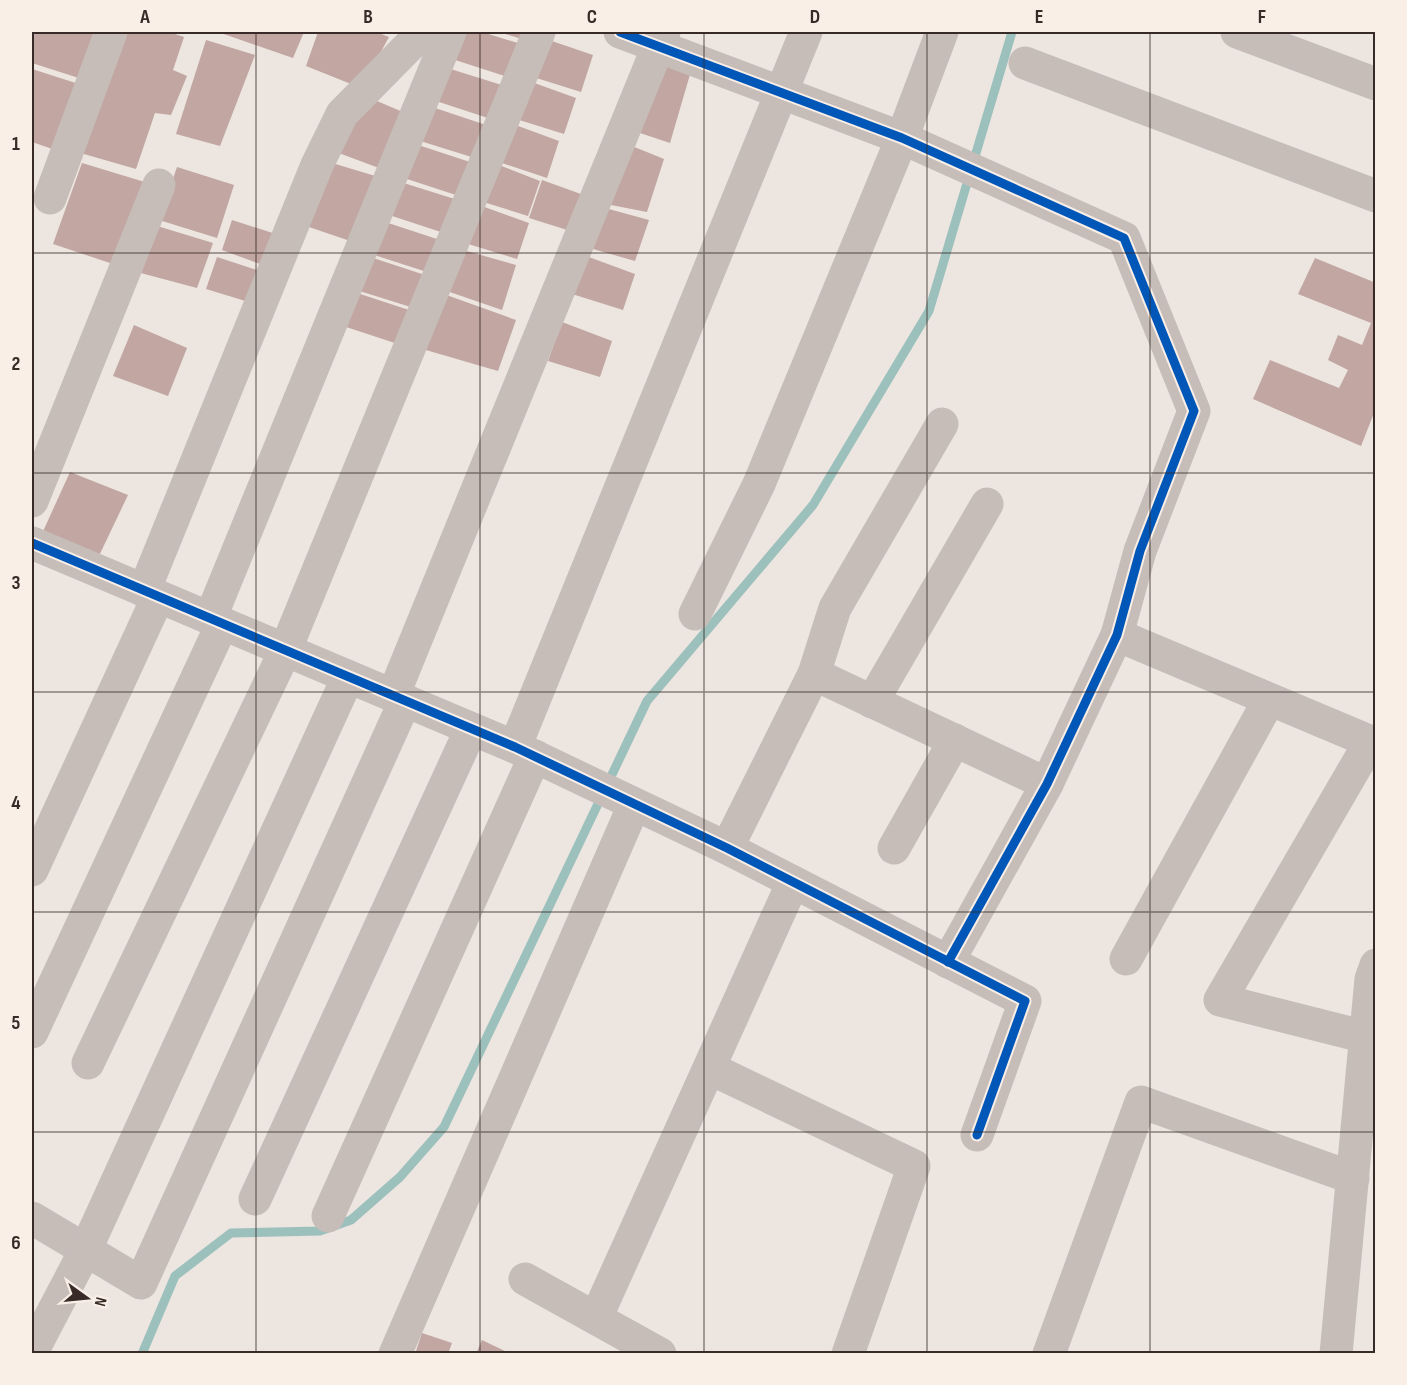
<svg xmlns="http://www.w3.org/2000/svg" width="1407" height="1385" viewBox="0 0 1407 1385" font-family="'Sofia Sans Condensed',sans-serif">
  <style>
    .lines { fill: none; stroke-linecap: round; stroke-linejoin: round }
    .stream { stroke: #9cc0bc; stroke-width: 9 }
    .building { fill: #c1a6a1 }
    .minor { stroke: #c6bdb9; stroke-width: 33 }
    .cycleway-casing { stroke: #faefe7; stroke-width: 13 }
    .cycleway { stroke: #0057b8; stroke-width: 9 }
    .grid { fill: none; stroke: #372a27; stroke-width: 1.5; stroke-opacity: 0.55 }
    .neatline { fill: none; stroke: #372a27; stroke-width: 2 }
    .grid-label { font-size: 20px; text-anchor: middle; font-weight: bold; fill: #372a27 }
  </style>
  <rect width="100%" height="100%" fill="#ece5e0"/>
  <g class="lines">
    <polyline class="stream" points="142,1354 175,1276 231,1233 320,1231 351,1220 400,1177 444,1127 647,701 813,505 929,311 1012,32"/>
  </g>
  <g class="building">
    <polygon points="35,32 101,32 85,80 32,63 32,42"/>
    <polygon points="120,32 169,32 184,37 173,70 187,76 171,115 155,113 136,169 77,152"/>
    <polygon points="218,32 304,32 293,58"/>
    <polygon points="318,32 376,32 389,37 361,88 306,66"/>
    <polygon points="455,32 482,32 524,45 514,79 446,57"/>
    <polygon points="499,32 535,32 531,42"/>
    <polygon points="543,38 593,55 581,92 530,76"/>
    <polygon points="206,40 255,55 220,146 176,134"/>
    <polygon points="659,62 691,71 670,143 631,130"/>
    <polygon points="441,66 508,87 497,121 430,99"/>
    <polygon points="32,69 85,86 64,153 32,142"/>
    <polygon points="526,80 576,98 564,134 513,118"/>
    <polygon points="365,96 410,115 387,171 336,152"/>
    <polygon points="426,105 492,127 481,160 414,139"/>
    <polygon points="510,123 559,141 547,178 496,161"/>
    <polygon points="409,142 476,164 465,198 398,176"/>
    <polygon points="627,144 664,159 647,212 606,204"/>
    <polygon points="491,162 540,181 528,216 477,200"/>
    <polygon points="82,163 148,183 116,265 53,244"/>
    <polygon points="332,163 382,178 356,243 309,227"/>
    <polygon points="177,167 234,185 217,238 159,220"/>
    <polygon points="394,180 461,201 450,235 383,213"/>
    <polygon points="542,180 592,198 580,234 529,218"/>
    <polygon points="479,205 529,223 517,259 465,243"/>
    <polygon points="605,208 649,220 635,261 593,249"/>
    <polygon points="376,219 443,241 433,274 365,252"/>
    <polygon points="232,220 282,236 268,267 222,250"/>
    <polygon points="154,225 213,243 197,288 137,272"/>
    <polygon points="456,248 516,265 502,310 441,289"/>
    <polygon points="361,254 428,276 417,309 350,288"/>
    <polygon points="586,256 635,274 623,310 572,294"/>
    <polygon points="217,257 263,272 252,303 206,289"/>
    <polygon points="1315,258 1376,283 1376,408 1361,446 1253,399 1270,360 1339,388 1348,370 1328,360 1338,335 1362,345 1371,323 1298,294"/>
    <polygon points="348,290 415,312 404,346 337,324"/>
    <polygon points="438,292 516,320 498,371 419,348"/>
    <polygon points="562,322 612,341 600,377 548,361"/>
    <polygon points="134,325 187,348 168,396 113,376"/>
    <polygon points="70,472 128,495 97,560 40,538"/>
    <polygon points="422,1333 452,1343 448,1354 415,1354"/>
    <polygon points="482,1340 511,1354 476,1354"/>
  </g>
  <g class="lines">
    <g class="minor">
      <polyline points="620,32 902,138 1124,238 1194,411 1140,551 1117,635 1047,784 948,962"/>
      <polyline points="1237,32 1376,84"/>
      <polyline points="1025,63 1376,196"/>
      <polyline points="50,198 111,32"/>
      <polyline points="32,501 159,185"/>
      <polyline points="32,543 515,747 727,848 1025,1001 977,1135"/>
      <polyline points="144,591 317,165 342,114 412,43 430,32"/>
      <polyline points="695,614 759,484 902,138 942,32"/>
      <polyline points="210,619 450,32"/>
      <polyline points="1117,635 1376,744"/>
      <polyline points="814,674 1047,784"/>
      <polyline points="393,696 664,32"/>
      <polyline points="872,702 987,504"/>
      <polyline points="515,747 806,32"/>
      <polyline points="727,848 814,674 835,608 942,424"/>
      <polyline points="894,848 955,740"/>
      <polyline points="32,870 158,597"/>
      <polyline points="1126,959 1269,700"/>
      <polyline points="32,1032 222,624"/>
      <polyline points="1366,1037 1220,1000 1370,742"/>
      <polyline points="88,1063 285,651 539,32"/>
      <polyline points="709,1068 914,1166 848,1354"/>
      <polyline points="255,1199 471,729"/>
      <polyline points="328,1216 535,756"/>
      <polyline points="32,1218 141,1283 405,701"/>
      <polyline points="525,1279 660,1354"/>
      <polyline points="596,1318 793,882"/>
      <polyline points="32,1352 86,1249 348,677"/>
      <polyline points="395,1354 634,805"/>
      <polyline points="1049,1354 1141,1102 1353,1178"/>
      <polyline points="1336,1354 1371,979 1376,965"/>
    </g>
    <g class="cycleway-casing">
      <g id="cycleway">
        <polyline points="620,32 902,138 1124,238 1194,411 1140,551 1117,635 1047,784 948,962"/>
        <polyline points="32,543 515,747 727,848 1025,1001 977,1135"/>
      </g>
    </g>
    <use href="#cycleway" class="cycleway"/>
  </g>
  <path class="grid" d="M 256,32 L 256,1354M 480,32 L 480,1354M 704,32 L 704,1354M 927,32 L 927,1354M 1150,32 L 1150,1354M 32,253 L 1376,253M 32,473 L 1376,473M 32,692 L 1376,692M 32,912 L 1376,912M 32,1132 L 1376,1132"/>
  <rect width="1407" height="1385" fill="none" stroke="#faefe7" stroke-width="66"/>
  <g transform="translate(87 1298) rotate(105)" stroke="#faefe7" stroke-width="4.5" paint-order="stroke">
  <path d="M0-4.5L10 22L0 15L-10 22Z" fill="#372a27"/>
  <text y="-9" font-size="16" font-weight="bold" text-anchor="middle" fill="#372a27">N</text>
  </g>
  <rect x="33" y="33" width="1341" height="1319" class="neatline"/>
  <g class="grid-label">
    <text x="145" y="23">A</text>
    <text x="368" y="23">B</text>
    <text x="592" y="23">C</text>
    <text x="815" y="23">D</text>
    <text x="1039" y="23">E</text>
    <text x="1262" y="23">F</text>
    <text x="16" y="150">1</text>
    <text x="16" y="370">2</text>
    <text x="16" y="589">3</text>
    <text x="16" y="809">4</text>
    <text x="16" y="1029">5</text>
    <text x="16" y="1249">6</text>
  </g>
</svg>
